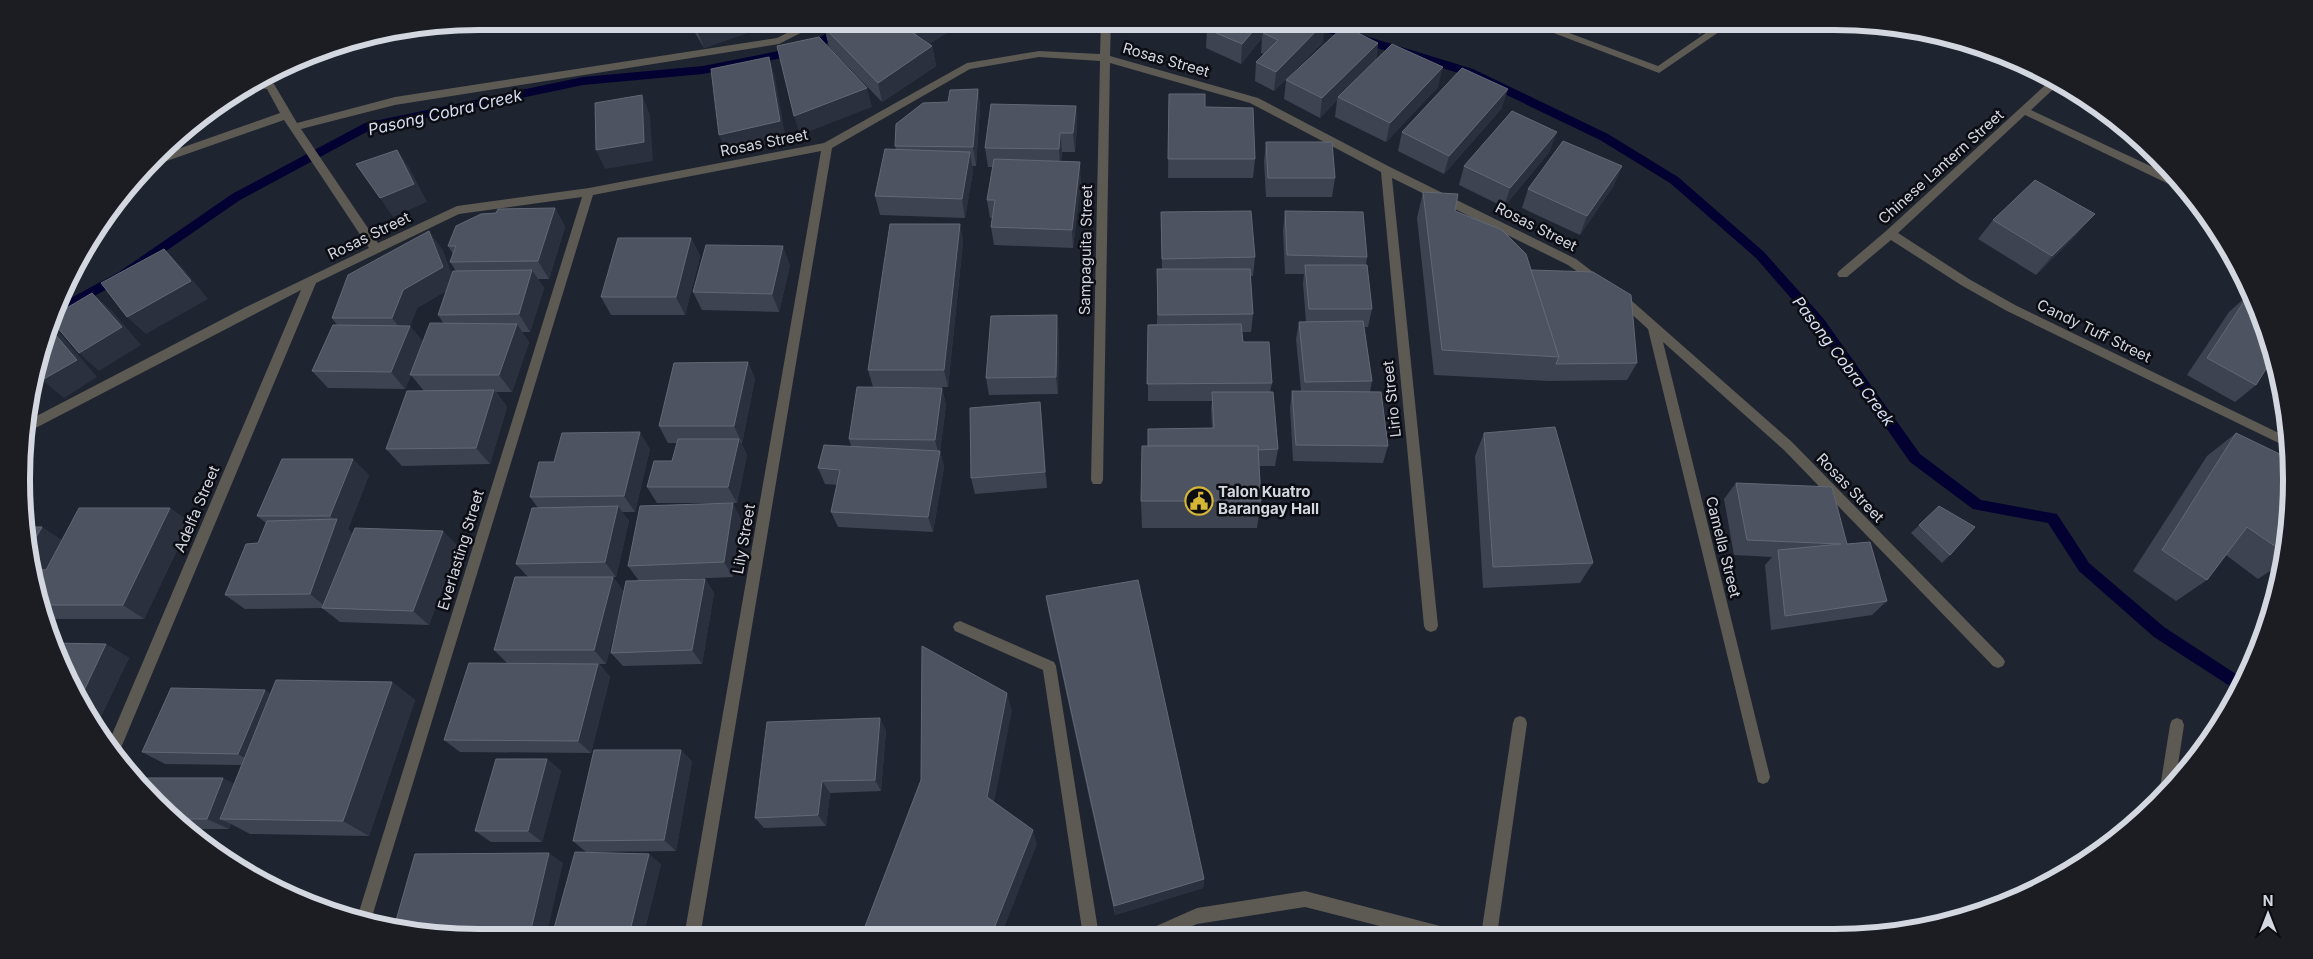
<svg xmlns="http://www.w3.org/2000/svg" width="2313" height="959" viewBox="0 0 2313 959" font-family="Inter,sans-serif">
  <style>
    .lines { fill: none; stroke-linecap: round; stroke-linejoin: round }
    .stream { fill: #030132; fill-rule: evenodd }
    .lane { fill: #5c5a52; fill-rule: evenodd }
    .street { fill: #5c5a52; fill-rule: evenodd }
    .wall { fill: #3d4351; fill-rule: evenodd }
    .shaded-wall { fill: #2a303e }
    .building { fill: #4d5360; stroke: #626874 }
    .labels { text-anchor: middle; stroke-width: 5; stroke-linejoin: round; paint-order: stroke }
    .street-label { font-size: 15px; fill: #d3d7e0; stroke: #0b0d13 }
    .poi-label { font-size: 15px; font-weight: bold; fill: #d3d7e0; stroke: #0b0d13; text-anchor: start }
    .water-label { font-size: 16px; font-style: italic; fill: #d6def3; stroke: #0b0d13 }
    .rim { fill: none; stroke: #d3d7e0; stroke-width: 6 }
  </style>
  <rect width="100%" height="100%" fill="#1f2431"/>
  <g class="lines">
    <g class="stream">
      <polygon points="834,21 845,21 833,40 812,52 703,74 583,85 372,129 240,200 127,278 58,316 52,317 58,305 119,272 232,194 365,123 583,77 703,66 809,45 825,34"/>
      <polygon points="1308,21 1322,21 1333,26 1473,69 1608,134 1678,177 1764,252 1823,318 1920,454 1981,500 2057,514 2089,563 2164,627 2242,678 2236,690 2154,637 2079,571 2048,523 1973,509 1910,462 1815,326 1756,258 1670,183 1600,140 1465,75 1325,32"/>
    </g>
    <g class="lane">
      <polygon points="960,621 1054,662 1056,666 1099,936 1083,936 1043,670 955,631 953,627 955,623"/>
      <polygon points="1520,716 1525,718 1527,723 1497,935 1481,935 1513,723 1515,718"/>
      <polygon points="2177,718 2182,720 2184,725 2176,778 2163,793 2160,788 2170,725 2172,720"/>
    </g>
    <g class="street">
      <polygon points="811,21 824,21 779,44 395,105 301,129 378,243 457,206 589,188 824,143 967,63 1039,51 1100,54 1101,21 1111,21 1110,56 1258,98 1390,167 1576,259 1606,282 1604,285 1596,285 1568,265 1392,178 1438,626 1436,630 1431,632 1426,630 1424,626 1381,172 1250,103 1110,63 1103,480 1101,484 1093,484 1091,480 1100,61 1039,57 970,69 832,148 700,937 684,937 821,151 593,195 371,920 357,918 582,197 459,214 316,283 118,755 108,744 301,290 26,433 25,422 244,308 369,248 284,120 161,163 154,163 161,155 280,113 267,89 245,86 254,81 274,84 297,123 395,97 777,38"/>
      <polygon points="1522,21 1537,21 1658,66 1723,21 1735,21 1659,73"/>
      <polygon points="2053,78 2061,82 2031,110 2176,178 2186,189 2179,189 2025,115 1898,233 1969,279 2015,305 2289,438 2291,449 2007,311 1961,285 1891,240 1847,277 1839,277 1837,274 1839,271 1886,231"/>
      <polygon points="1620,293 1624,294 1792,442 2003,658 2005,662 2003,666 1998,668 1993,666 1784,450 1663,342 1770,777 1768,782 1763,784 1758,782 1648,329 1616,300 1614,297 1616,294"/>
      <polygon points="1305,891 1444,927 1449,930 1452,935 1415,935 1305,907 1197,924 1168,936 1142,936 1145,931 1197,908"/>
    </g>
  </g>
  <g class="wall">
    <polygon points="688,21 781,21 704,48"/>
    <polygon points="836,21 961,21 961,24 929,44 932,46 936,66 882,102 829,47 824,27"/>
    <polygon points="990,21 1027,21 1007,33"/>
    <polygon points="1215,21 1269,21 1269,27 1323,42 1274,91 1255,81 1256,62 1264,54 1261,53 1262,38 1241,64 1206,48 1207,29"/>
    <polygon points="1344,21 1366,21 1359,28"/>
    <polygon points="1681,21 1715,21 1700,35"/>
    <polygon points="1378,43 1376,60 1438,87 1386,142 1335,117 1337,100 1320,118 1284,99 1286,80"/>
    <polygon points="978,89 980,108 976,166 972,166 973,171 965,218 880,215 875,196 896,150 895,146 948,102"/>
    <polygon points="1169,94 1205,107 1255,159 1253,178 1168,178"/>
    <polygon points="1076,106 1077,125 1075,152 1062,152 1061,161 1081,181 1073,248 994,245 991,227 992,218 990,218 987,200 993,167 988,167 985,148"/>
    <polygon points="1502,108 1444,174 1398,151 1402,132"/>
    <polygon points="1266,142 1335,178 1332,197 1266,197 1264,161"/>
    <polygon points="1550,151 1504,207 1459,185 1464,166"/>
    <polygon points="1622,166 1614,185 1580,235 1522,208 1528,189"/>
    <polygon points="1423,192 1455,211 1531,270 1637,363 1627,380 1549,381 1434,375 1417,218"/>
    <path d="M 555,208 L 565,227 L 549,279 L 538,279 L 544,288 L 530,332 L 522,332 L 529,342 L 512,392 L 496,392 L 507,407 L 490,464 L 402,466 L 386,449 L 424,391 L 411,375 L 405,389 L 328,388 L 312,371 L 337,325 L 332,318 L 442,249 L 452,275 L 456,271 L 450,262 L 453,254 L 448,246 L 496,213 ZM 446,291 L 438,315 L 444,324 L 423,342 L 410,326 L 417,308 Z"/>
    <polygon points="1285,211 1367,257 1366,265 1372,309 1368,327 1364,327 1372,381 1370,392 1388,446 1383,463 1293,461 1290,408 1292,391 1301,391 1296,339 1299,322 1306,322 1303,283 1304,274 1285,274 1283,230"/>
    <polygon points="1161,212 1255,257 1253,276 1250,276 1253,314 1251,332 1242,332 1243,342 1272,383 1270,392 1278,449 1275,466 1259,466 1261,501 1257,528 1142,528 1141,501 1148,446 1212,428 1211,409 1212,401 1148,401 1148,325 1157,324 1157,269 1162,269"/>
    <polygon points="1993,220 2079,232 2036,275 1978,239"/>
    <polygon points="960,224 963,242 948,387 873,387 868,370"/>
    <polygon points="691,238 700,256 685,315 611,315 601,297"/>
    <polygon points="790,265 779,312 702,310 693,292"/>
    <polygon points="2249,294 2256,385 2235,402 2187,375 2229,312"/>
    <polygon points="1059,333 1058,394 989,395 986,378"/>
    <polygon points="748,362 755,379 742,443 741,443 747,455 737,503 657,503 647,487 672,461 677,443 668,443 659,426"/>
    <polygon points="942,388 946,405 940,451 944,467 933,532 838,527 831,512 837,485 825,484 818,468 851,446 849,439"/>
    <polygon points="1040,402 1042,419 1047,488 975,494 971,478"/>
    <polygon points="1484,433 1593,563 1580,583 1483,588 1475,456"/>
    <polygon points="2236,433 2288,539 2282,563 2258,579 2226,555 2207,580 2176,601 2133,571 2207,456"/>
    <polygon points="650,449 635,512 622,512 629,521 616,577 604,577 613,577 624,592 705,579 714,593 702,664 623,666 611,653 622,600 606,664 599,664 610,677 591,753 460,752 444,740 507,663 494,650 528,577 516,564 538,508 530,497 554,462"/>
    <polygon points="369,475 348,529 352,534 458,546 429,625 340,622 322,608 245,609 225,595 258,543 266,523 257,516"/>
    <polygon points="1736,483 1847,544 1887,601 1872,615 1771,630 1765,565 1772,557 1734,555 1724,499"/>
    <polygon points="1939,506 1950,555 1942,563 1911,533"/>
    <polygon points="170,508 190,523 144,619 45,619 30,569 62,540"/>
    <polygon points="741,519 733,577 639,581 628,566"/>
    <polygon points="1046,596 1204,879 1203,888 1115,915 1048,610"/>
    <polygon points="106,644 129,658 100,718 90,718 56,655"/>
    <polygon points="392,682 415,700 369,836 250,834 231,824 229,829 188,829 140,778 234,784 241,765 165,764 142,752 270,694"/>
    <polygon points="886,730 881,791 830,793 826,826 764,828 755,818"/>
    <polygon points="547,759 561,771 542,842 491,842 475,831"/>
    <polygon points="692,761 676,851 586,852 573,841"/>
    <polygon points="661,864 643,937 563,938 553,932"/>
  </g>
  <g class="shaded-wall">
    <polygon points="717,21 781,21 704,48 696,28"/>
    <polygon points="931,21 961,21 961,24 920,50 916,31"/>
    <polygon points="1006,21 1027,21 1007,33"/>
    <polygon points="1262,21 1269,21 1268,31 1263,33 1262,38 1241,64 1242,44"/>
    <polygon points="1360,21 1366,21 1359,28"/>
    <polygon points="1706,21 1715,21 1700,35"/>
    <polygon points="1325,22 1323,42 1274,91 1276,72"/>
    <polygon points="1378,43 1375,63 1338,97 1337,100 1320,118 1322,98"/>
    <polygon points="932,46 936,66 882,102 878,83"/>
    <polygon points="769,57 775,77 786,140 727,154 719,135"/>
    <polygon points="1443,67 1438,87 1386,142 1390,123"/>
    <polygon points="867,88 872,107 800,135 794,116"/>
    <polygon points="978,89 980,108 976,166 973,147"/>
    <polygon points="1508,89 1502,108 1444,174 1449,156"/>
    <polygon points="642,95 650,115 653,161 605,169 596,150"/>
    <polygon points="1076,106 1077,125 1075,152 1073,133"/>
    <polygon points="1557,132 1550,151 1504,207 1510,188"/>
    <polygon points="1060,133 1062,152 1060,168 1059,149"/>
    <polygon points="397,150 410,169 427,202 393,217 380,198"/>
    <polygon points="970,152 973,171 965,218 962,199"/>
    <polygon points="1080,162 1081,181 1073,248 1072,230"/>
    <polygon points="1622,166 1614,185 1580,235 1587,216"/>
    <polygon points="555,208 565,227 549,279 538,261"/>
    <polygon points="2095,214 2079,232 2036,275 2052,256"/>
    <polygon points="960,224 963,242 948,387 944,370"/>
    <polygon points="429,231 442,249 456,285 417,308 410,326 424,343 410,375 411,375 405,389 391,372 406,336 392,318"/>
    <polygon points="691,238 700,256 685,315 676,297"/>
    <polygon points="783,246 790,265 779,312 772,294"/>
    <polygon points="164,249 182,267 208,299 146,334 127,317"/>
    <polygon points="532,270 544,288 530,332 519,314"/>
    <polygon points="92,293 112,311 141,345 99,371 79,353"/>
    <polygon points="1057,315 1059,333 1058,394 1056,377"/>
    <polygon points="49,324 58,331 97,377 64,398 42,380 48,326"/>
    <polygon points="517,324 529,342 512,392 499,375"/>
    <polygon points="748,362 755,379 742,443 734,426"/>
    <polygon points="942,388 946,405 940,451 944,467 933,532 928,517 939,456 935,440"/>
    <polygon points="494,390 507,407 490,464 476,448"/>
    <polygon points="1040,402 1042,419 1047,488 1045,472"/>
    <polygon points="640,432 650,449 635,512 624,496"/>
    <polygon points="739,439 747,455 737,503 728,487"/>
    <polygon points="353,459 369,475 348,529 354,535 327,608 310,594 336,522 330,516"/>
    <polygon points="733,503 741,519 733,577 724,562"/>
    <polygon points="618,506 629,521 616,577 605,562"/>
    <polygon points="170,508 190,523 144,619 123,605"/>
    <polygon points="42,527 65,542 43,581 31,573 30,569 29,549"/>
    <polygon points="443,531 458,546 429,625 413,611"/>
    <polygon points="613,577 624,592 606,664 594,650"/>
    <polygon points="705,579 714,593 702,664 692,650"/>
    <polygon points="106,644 129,658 100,718 86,711 80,699"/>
    <polygon points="598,664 610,677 591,753 578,741"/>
    <polygon points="392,682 415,700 369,836 343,821"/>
    <polygon points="265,690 285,703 259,766 238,754"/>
    <polygon points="1007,693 1012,711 992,813 987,797"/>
    <polygon points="880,718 886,730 881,791 875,780"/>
    <polygon points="681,750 692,761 676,851 664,840"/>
    <polygon points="547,759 561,771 542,842 528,831"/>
    <polygon points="223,778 245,789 220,819 231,824 229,829 207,819"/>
    <polygon points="822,781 830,793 826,826 818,815"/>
    <polygon points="1033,830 1037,844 1001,936 991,936"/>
    <polygon points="549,853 563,863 546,938 529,938"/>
    <polygon points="649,854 661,864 643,937 633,937 629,935"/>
    <polygon points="1204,879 1203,888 1115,915 1114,906"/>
  </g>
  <g class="building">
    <polygon points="692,21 717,21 696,28"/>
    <polygon points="836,21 895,21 932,46 878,83 824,27"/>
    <polygon points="903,21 931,21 916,31"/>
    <polygon points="1215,21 1262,21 1242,44 1207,29"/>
    <polygon points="1275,21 1323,21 1325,22 1276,72 1256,62 1278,40 1263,33"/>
    <polygon points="1344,26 1378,43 1322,98 1286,80"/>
    <polygon points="819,37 867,88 794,116 777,46"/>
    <polygon points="1392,44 1443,67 1390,123 1338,97"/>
    <polygon points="769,57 780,121 719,135 711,69"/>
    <polygon points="1462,68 1508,89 1449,156 1402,132"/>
    <polygon points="978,89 973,147 895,146 896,124 923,103 948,102 950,90"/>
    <polygon points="1169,94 1205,94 1205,107 1253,108 1255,159 1168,159"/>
    <polygon points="642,95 644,142 596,150 595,103"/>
    <polygon points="991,104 1076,106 1073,133 1060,133 1059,149 985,148"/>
    <polygon points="1512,111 1557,132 1510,188 1464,166"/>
    <polygon points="1563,141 1622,166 1587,216 1528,189"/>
    <polygon points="1266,142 1332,142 1335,178 1268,178"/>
    <polygon points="885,149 970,152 962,199 875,196"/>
    <polygon points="397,150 414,184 380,198 356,164"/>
    <polygon points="994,159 1080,162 1072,230 991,227 995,200 987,200"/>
    <polygon points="2035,180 2095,214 2052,256 1993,220"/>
    <polygon points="1423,192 1458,194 1455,211 1502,230 1526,254 1559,357 1442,350"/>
    <polygon points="555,208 538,261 450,262 456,246 448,246 456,226 481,214 496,213 498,209"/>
    <polygon points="1251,211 1255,257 1162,259 1161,212"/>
    <polygon points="1285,211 1363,212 1367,257 1287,255"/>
    <polygon points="890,224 960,224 944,370 868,370"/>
    <polygon points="429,231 443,267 403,290 392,318 332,318 348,275"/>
    <polygon points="618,238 691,238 676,297 601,297"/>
    <polygon points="706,245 783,246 772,294 693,292"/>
    <polygon points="164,249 191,281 127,317 101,283"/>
    <polygon points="1305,265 1367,265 1372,309 1309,309"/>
    <polygon points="1157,269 1250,269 1253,314 1158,315"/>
    <polygon points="532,270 519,314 438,315 453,271"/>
    <polygon points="1531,270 1593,272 1631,295 1637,363 1556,364 1559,357"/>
    <polygon points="92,293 122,327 79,353 51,320 53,316"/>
    <polygon points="2249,294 2252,296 2274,356 2256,385 2207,358"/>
    <polygon points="1057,315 1056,377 986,378 991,316"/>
    <polygon points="1363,321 1372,381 1305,382 1299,322"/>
    <polygon points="430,323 517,324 499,375 410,375"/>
    <polygon points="1241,324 1243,342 1269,342 1272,383 1147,384 1148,325"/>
    <polygon points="333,325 410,326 391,372 312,371"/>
    <polygon points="48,326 77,360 42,380 36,373 46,332"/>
    <polygon points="748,362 734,426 659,426 674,363"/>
    <polygon points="857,387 942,388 935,440 849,439"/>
    <polygon points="494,390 476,448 386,449 407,391"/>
    <polygon points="1292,391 1381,392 1388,446 1296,445"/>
    <polygon points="1212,392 1273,392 1278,449 1258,450 1258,446 1148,446 1148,429 1214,428"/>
    <polygon points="1040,402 1045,472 971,478 970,408"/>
    <polygon points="1555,427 1593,563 1493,567 1484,433"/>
    <polygon points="640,432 624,496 530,497 539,462 554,462 562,433"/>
    <polygon points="2236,433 2290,459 2288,539 2285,553 2247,527 2207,580 2162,550"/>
    <polygon points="678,439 739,439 728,487 647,487 654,461 672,461"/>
    <polygon points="824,445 940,451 928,517 831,512 840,470 818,468"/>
    <polygon points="1142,446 1258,446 1261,501 1141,501"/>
    <polygon points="282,459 353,459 330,516 257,516"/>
    <polygon points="1736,483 1832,487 1847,544 1870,542 1887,601 1785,616 1778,550 1841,544 1747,540"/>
    <polygon points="733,503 724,562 628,566 640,506"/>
    <polygon points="618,506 605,562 516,564 532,508"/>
    <polygon points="1939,506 1975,527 1950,555 1919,525"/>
    <polygon points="79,508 170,508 123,605 41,605 32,574 34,569 46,570"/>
    <polygon points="337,519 310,594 225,595 246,544 258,543 267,521"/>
    <polygon points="29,527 42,527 29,549"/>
    <polygon points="355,528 443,531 413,611 322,608"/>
    <polygon points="515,577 613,577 594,650 494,650"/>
    <polygon points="705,579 692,650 611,653 626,581"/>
    <polygon points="1138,580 1204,879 1114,906 1046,596"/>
    <polygon points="53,643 106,644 80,699 56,655"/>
    <polygon points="922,646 1007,693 987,797 1033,830 991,936 861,937 921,780"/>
    <polygon points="469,663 598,664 578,741 444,740"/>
    <polygon points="276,680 392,682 343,821 220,819"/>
    <polygon points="171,688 265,690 238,754 142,752"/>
    <polygon points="880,718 875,780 822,781 818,815 755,818 767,722"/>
    <polygon points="594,750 681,750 664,840 573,841"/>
    <polygon points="496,759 547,759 528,831 475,831"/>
    <polygon points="140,778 223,778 207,819 178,819"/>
    <polygon points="575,852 649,854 629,935 553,932"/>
    <polygon points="549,853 529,938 480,938 395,924 415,854"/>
  </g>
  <defs>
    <g id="civic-ring" transform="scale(1.4375)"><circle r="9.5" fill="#0b0d13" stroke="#d5b535" stroke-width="1.5"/><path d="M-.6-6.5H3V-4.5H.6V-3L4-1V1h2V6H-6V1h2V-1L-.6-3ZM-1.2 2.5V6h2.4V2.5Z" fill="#d5b535"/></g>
  </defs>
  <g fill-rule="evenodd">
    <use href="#civic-ring" x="1199" y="501"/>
  </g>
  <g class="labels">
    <g class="street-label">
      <text transform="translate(1166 60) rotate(16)" y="5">Rosas Street</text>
      <text transform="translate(764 143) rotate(-11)" y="5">Rosas Street</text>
      <text transform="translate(1941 167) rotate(-42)" y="5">Chinese Lantern Street</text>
      <text transform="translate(1536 227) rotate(27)" y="5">Rosas Street</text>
      <text transform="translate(369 236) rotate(-26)" y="5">Rosas Street</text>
      <text transform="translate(1086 250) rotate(-89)" y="5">Sampaguita Street</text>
      <text transform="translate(2094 331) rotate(26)" y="5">Candy Tuff Street</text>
      <text transform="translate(1392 399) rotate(-96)" y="5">Lirio Street</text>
      <text transform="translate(1850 488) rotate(46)" y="5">Rosas Street</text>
      <text transform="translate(197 509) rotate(-67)" y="5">Adelfa Street</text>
      <text transform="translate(744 539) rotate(-80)" y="5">Lily Street</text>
      <text transform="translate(1723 547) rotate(76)" y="5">Camella Street</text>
      <text transform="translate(461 550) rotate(-73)" y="5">Everlasting Street</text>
    </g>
    <g class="poi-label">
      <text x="1218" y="497">Talon Kuatro<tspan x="1218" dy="17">Barangay Hall</tspan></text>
    </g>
    <g class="water-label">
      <text transform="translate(445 112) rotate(-13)" y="6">Pasong Cobra Creek</text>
      <text transform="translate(1844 361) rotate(53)" y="6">Pasong Cobra Creek</text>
    </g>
  </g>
  <path d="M0 0H2313V959H0ZM479 30H1834A449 449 0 0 1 2283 479V480A449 449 0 0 1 1834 929H479A449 449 0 0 1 30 480V479A449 449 0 0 1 479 30Z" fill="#1b1d23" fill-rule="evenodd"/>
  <path class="rim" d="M479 30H1834A449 449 0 0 1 2283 479V480A449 449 0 0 1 1834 929H479A449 449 0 0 1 30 480V479A449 449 0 0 1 479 30Z"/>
  <g transform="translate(2268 914)" stroke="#0b0d13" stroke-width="4" paint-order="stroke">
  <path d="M0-4L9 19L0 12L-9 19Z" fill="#d3d7e0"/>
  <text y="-8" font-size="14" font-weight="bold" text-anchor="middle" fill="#d3d7e0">N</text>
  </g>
</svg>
